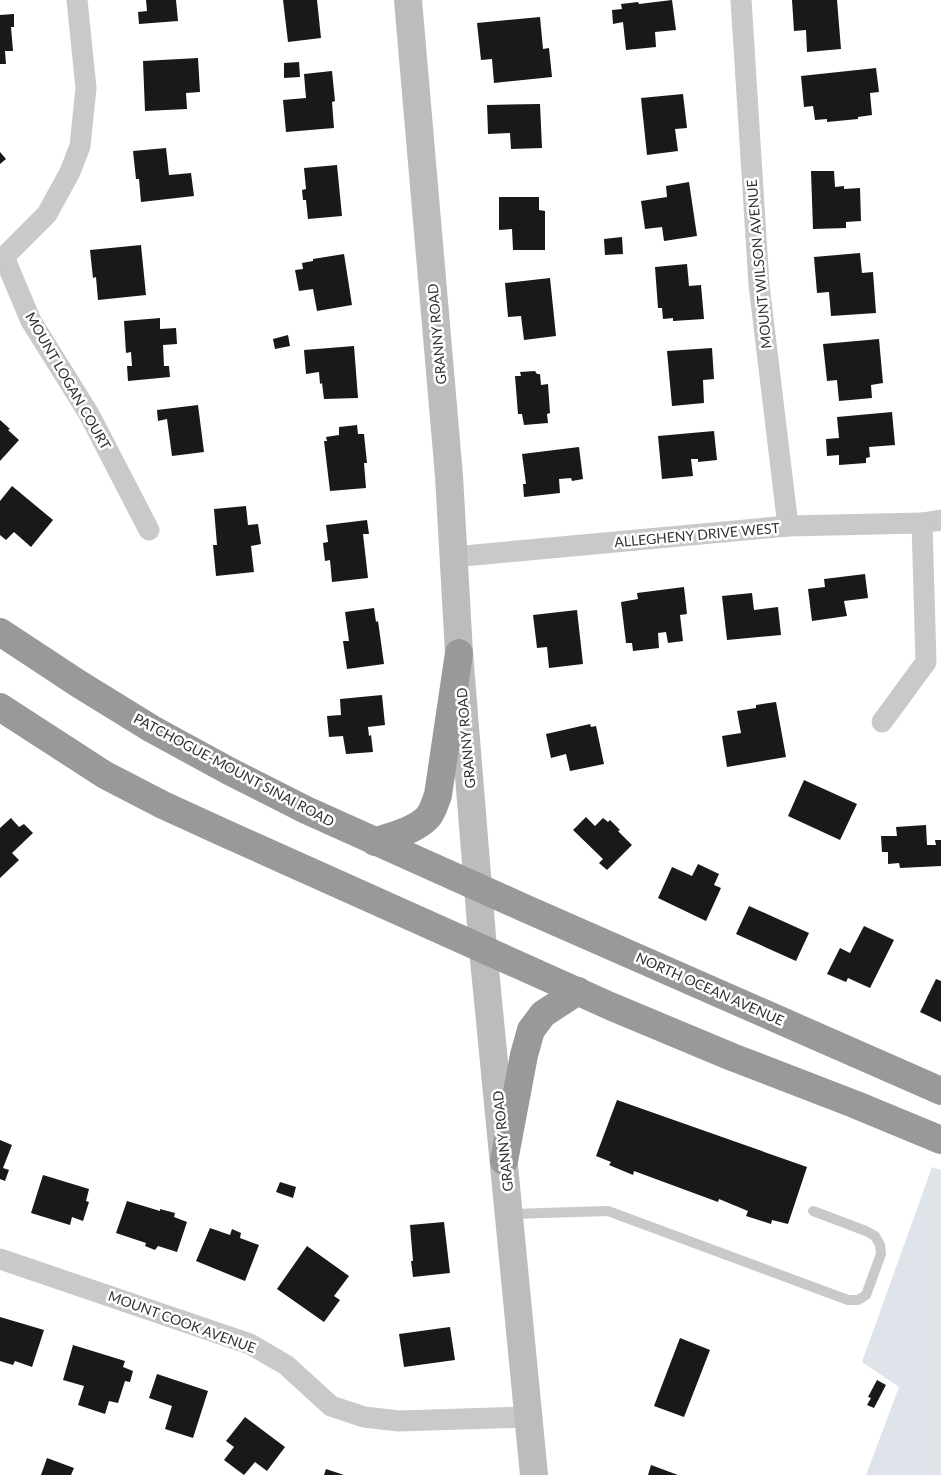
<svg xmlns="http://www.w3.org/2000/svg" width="941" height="1475" viewBox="0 0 941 1475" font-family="Lato,sans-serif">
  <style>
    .green { fill: #dfe4eb }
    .building { fill: #191919 }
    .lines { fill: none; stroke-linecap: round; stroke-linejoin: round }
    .lane { stroke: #c9c9c9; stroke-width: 10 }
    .street { stroke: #c9c9c9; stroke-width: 21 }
    .secondary { stroke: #bcbcbc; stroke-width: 28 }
    .highway { stroke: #999; stroke-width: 28 }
    .labels { text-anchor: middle; stroke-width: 5; stroke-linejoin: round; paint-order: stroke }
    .street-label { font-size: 14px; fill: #323232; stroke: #fff }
  </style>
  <rect width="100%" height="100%" fill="#fff"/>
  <polygon class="green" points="932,1167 941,1170 941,1475 866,1475 899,1387 862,1362"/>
  <g class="building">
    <polygon points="146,0 176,0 178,21 139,24 138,12 147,11"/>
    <polygon points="283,0 317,0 321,38 288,42"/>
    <polygon points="672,0 676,30 655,32 656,47 626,50 623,22 613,24 612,10 622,9 621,4 638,2 639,4"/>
    <polygon points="792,0 837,0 841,49 807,52 806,30 794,31"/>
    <polygon points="14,14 14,27 11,27 13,51 5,51 6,64 0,64 0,15"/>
    <polygon points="540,17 543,49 549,48 552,77 494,83 492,59 481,60 477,23"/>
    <polygon points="198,58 200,92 186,93 187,109 145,111 143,61"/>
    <polygon points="299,62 300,77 284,78 284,63"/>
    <polygon points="876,68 879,92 870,93 872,115 858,117 858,119 827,122 827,119 815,120 813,106 804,107 801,76"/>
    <polygon points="332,71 335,101 332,102 334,128 286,132 283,100 306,98 304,74"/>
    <polygon points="683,94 687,128 675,129 678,151 647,155 641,98"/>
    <polygon points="540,104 542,148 511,149 510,133 488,134 487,105"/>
    <polygon points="166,148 169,175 191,173 194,196 141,202 139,179 136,179 133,151"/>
    <polygon points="0,152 6,159 0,164"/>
    <polygon points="337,165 342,216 308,219 306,200 303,200 302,190 306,189 304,168"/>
    <polygon points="811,171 834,171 835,187 844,186 844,189 860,188 861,221 846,222 846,228 813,229"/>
    <polygon points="689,182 697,236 664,241 662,227 645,229 641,201 667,197 666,186"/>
    <polygon points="499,197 539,197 539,210 545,211 545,250 513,250 512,229 499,230"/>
    <polygon points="622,237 623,254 605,255 604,239"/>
    <polygon points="141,245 146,295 98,300 96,277 93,278 90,250"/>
    <polygon points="860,253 862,273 873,272 876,313 831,316 829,292 817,293 814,257"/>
    <polygon points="344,254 352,305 317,311 313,289 299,291 295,270 303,269 302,263 313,261 313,259"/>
    <polygon points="687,264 689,286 701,285 704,319 673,321 673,318 663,319 662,308 658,308 655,267"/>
    <polygon points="550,278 556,336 524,340 521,316 508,317 505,283"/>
    <polygon points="160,318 160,329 176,328 177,344 163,345 164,366 169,366 170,377 128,381 127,366 132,366 131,352 126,353 124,321"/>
    <polygon points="288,335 290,346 275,349 273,339"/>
    <polygon points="879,339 883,383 871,385 872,398 839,401 837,380 827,381 823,344"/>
    <polygon points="354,346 358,398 324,399 322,383 320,384 319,372 306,374 304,350"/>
    <polygon points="712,348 714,379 703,380 704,403 672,406 667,351"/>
    <polygon points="535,371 537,374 540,374 541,385 548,384 550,413 547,414 548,423 524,425 522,414 518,414 515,376 521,376 520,372"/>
    <polygon points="198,405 204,452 172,456 167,419 158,421 157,410"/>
    <polygon points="892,412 895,445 869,447 870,457 866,458 866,463 839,465 839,455 827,456 826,439 839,438 837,417"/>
    <polygon points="0,420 10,429 8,430 19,440 0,461"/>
    <polygon points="357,425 358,434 364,434 367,463 364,463 366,488 330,491 324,441 327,441 326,437 339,435 339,427"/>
    <polygon points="714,431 717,460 698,462 698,459 691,459 693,476 662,479 658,436"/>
    <polygon points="579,447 583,479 572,481 571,478 559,479 560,493 524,497 523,484 526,484 522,454"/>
    <polygon points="12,486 53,520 31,547 14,532 6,540 0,535 0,501"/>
    <polygon points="246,506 248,525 258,524 261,544 251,546 254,572 216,576 213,545 217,545 214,509"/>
    <polygon points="367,520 369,534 363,534 368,578 332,582 330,560 325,561 323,543 328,542 326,525"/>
    <polygon points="865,574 868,598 844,601 847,616 812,621 808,589 825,587 824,579"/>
    <polygon points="684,587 687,614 680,615 683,641 668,643 666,632 658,633 659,648 633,651 632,643 626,643 621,602 638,599 637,593"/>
    <polygon points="752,593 754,610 778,607 781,635 727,640 722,596"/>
    <polygon points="374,608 376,622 378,621 384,664 347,669 343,641 349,641 345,612"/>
    <polygon points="577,610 583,664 549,668 547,647 537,648 533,615"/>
    <polygon points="382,695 385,725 368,727 369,736 371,735 373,752 346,754 343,736 329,737 327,716 341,715 340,699"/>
    <polygon points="776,702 786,757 727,767 722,736 741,733 737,711 756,708 756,705"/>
    <polygon points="590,724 591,727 596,726 604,764 570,771 566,754 551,758 546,734"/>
    <polygon points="804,780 857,804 840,840 788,816"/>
    <polygon points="586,817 595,826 603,818 608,822 610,820 620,830 618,831 632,845 607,870 599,863 603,859 573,830"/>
    <polygon points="11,818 19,827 24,824 33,833 12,853 19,860 0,878 0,828"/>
    <polygon points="926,825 927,845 936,845 935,840 941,840 941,866 900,868 899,863 888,864 888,852 882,852 881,836 897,836 896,827"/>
    <polygon points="698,864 719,874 714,885 721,888 706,921 658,898 672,867 692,876"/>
    <polygon points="749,906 809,933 796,961 736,934"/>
    <polygon points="864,926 894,940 870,988 848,978 846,982 827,974 840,948 850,953"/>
    <polygon points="936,979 941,981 941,1022 920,1012"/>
    <polygon points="617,1100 807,1167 788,1224 772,1220 771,1224 746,1216 748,1211 719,1199 718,1202 634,1171 633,1175 609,1165 611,1162 596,1156"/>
    <polygon points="0,1140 12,1145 3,1168 9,1170 5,1181 0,1179"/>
    <polygon points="43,1175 89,1189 86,1201 89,1202 83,1221 72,1217 70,1225 31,1213"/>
    <polygon points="280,1182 296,1187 293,1198 276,1192"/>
    <polygon points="127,1201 160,1211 160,1209 175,1213 174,1217 187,1222 177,1252 158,1246 155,1250 145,1246 146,1243 116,1233"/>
    <polygon points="444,1222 450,1273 413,1277 411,1261 413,1261 410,1225"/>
    <polygon points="210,1228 230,1235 232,1229 241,1233 240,1238 259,1245 245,1281 196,1261"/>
    <polygon points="307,1246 349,1276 334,1296 340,1300 324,1322 277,1289"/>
    <polygon points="0,1317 44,1330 32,1367 15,1361 13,1365 0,1361"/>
    <polygon points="450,1327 455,1360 404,1367 399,1334"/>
    <polygon points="680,1338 710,1350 684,1417 654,1406"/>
    <polygon points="73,1345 125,1361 123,1367 133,1371 130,1382 125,1381 118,1403 109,1401 105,1414 78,1405 84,1386 63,1380"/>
    <polygon points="157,1374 208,1391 193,1438 165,1429 172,1406 149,1398"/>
    <polygon points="877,1380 886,1385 874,1408 867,1405 871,1398 868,1397"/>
    <polygon points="245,1417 285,1447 267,1471 255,1462 244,1475 224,1460 234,1447 226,1441"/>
    <polygon points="47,1458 74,1468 71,1475 41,1475"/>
    <polygon points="651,1465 678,1475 648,1475"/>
    <polygon points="326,1469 344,1475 324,1475"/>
  </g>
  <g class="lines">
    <polyline class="lane" points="511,1214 608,1211 848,1300 858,1300 866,1295 881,1254 880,1245 875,1236 866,1231 813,1211"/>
    <g class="street">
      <polyline points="741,0 759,285 788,526"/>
      <polyline points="4,257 31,321 89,414 149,530"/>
      <polyline points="0,259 4,257 47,214 70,172 80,146 86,88 77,0"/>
      <polyline points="453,557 788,526 922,523 941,520"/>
      <polyline points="882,722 926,662 922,523"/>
      <polyline points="0,1259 250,1344 286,1365 331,1406 364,1417 399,1421 528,1417"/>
    </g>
    <polyline class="secondary" points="408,0 449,476 459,653 483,949 534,1475"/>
    <g class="highway">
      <polyline points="0,632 79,684 152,729 229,771 306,810 522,907 941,1091"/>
      <polyline points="0,707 105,775 163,805 222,832 610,1006 732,1057 854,1104 941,1140"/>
      <path d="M 375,842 C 393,835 415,831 428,817 C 433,811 435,803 438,795 L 459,653"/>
      <polyline points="504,1161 524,1055 531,1030 543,1014 578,991"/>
    </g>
  </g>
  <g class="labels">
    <g class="street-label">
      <text transform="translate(759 264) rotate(-95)" y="5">MOUNT WILSON AVENUE</text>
      <text transform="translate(437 334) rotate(-95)" y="5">GRANNY ROAD</text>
      <text transform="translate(68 381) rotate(60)" y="5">MOUNT LOGAN COURT</text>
      <text transform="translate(697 535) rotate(-5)" y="5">ALLEGHENY DRIVE WEST</text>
      <text transform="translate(466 738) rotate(-95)" y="5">GRANNY ROAD</text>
      <text transform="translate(234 770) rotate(28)" y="5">PATCHOGUE-MOUNT SINAI ROAD</text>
      <text transform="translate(710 989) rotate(24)" y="5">NORTH OCEAN AVENUE</text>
      <text transform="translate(503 1141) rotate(-96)" y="5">GRANNY ROAD</text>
      <text transform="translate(182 1322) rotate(20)" y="5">MOUNT COOK AVENUE</text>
    </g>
  </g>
</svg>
